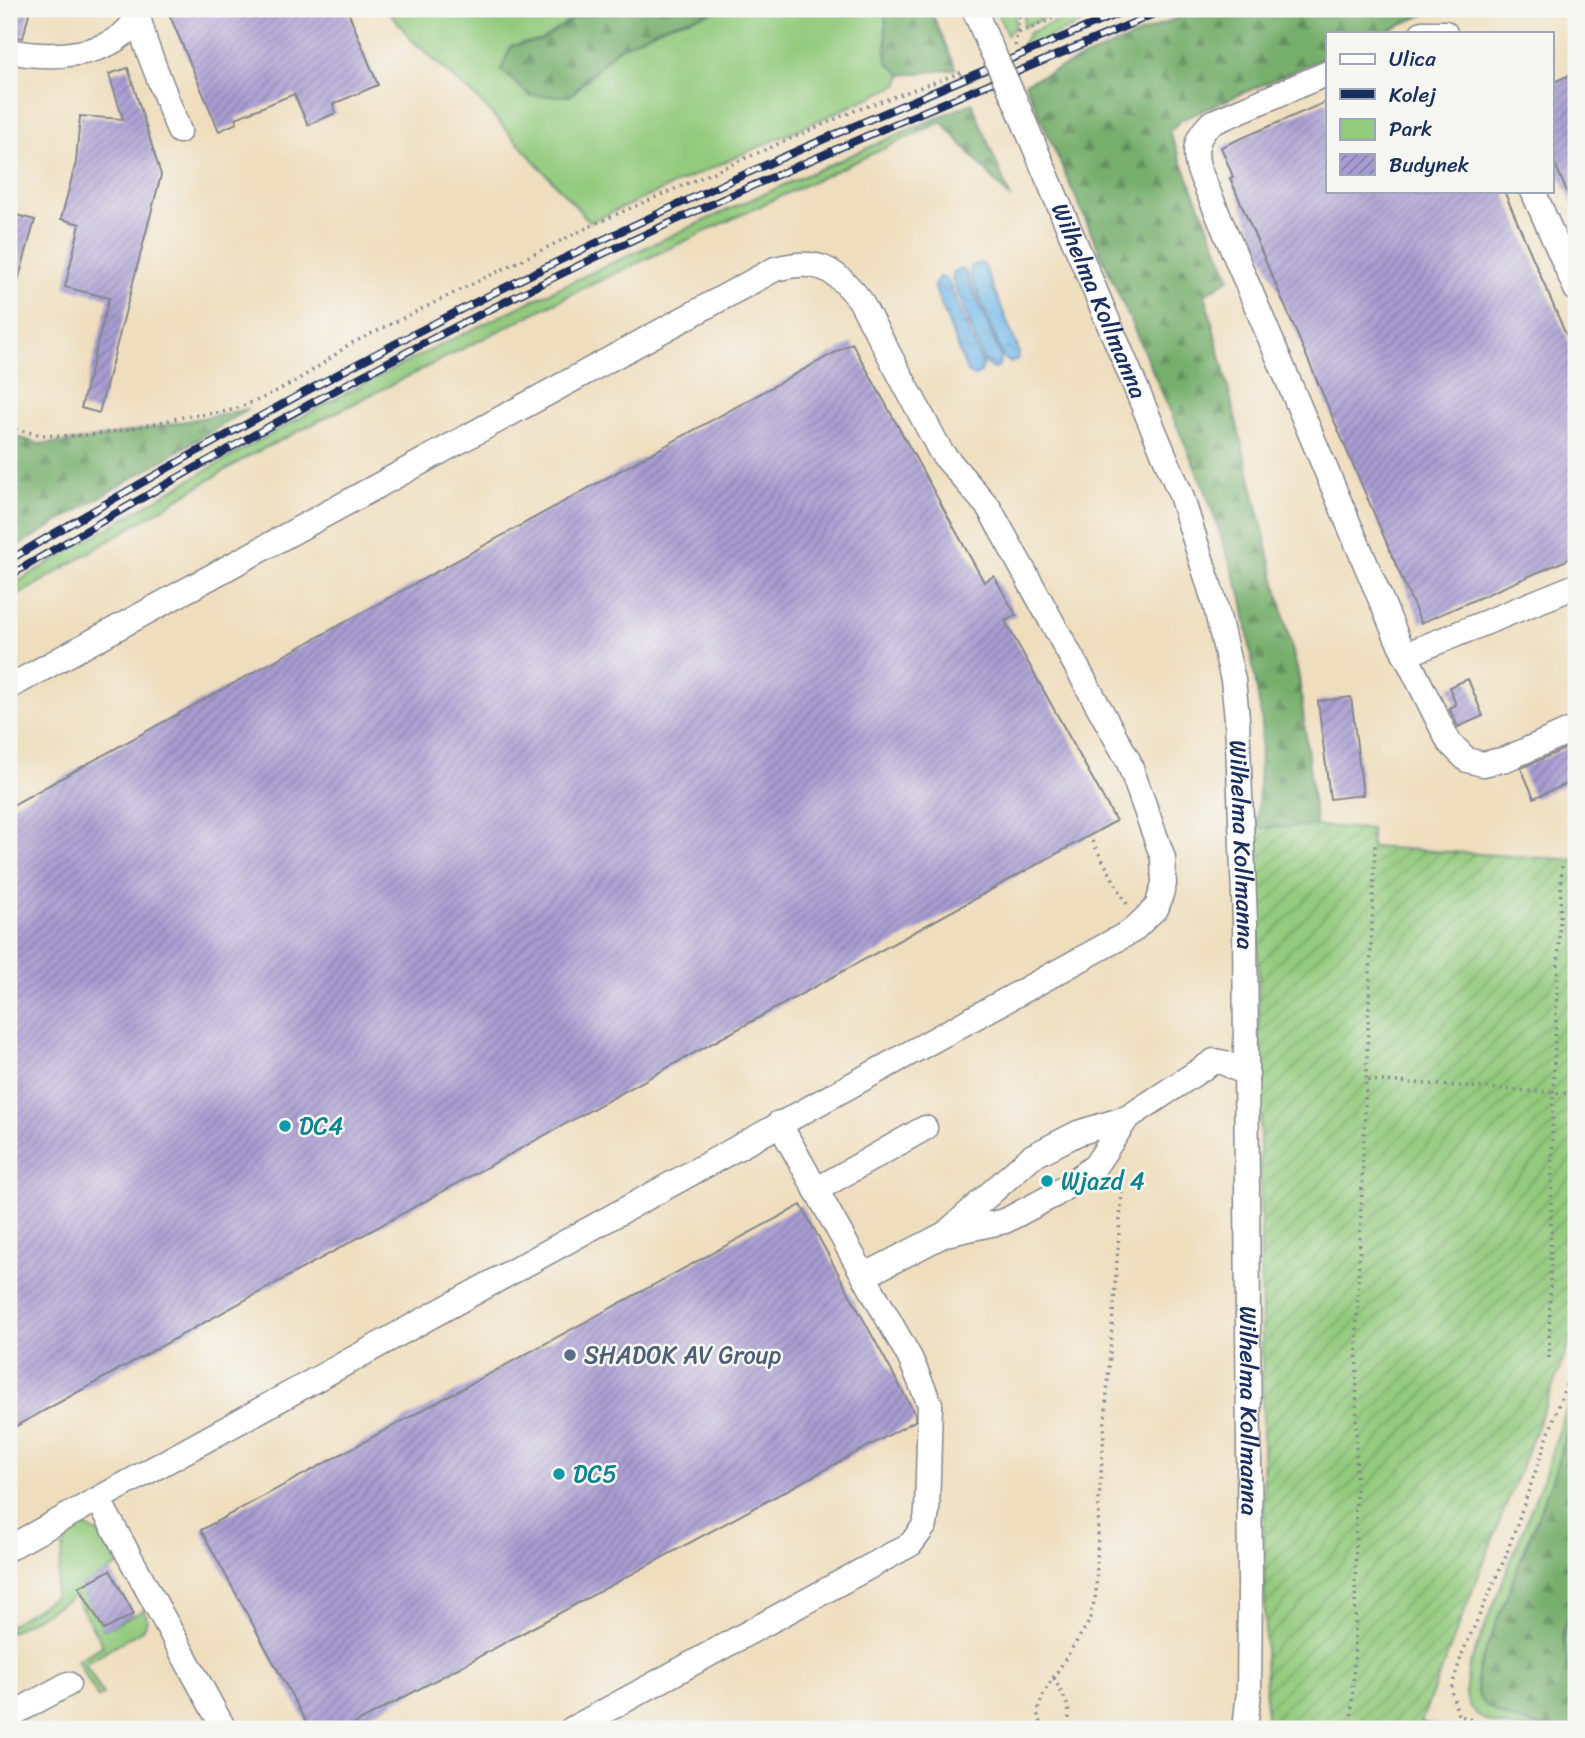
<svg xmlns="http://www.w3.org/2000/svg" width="1585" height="1738" viewBox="0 0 1585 1738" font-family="Sriracha,sans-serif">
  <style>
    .green { fill: #93ca7d; stroke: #577c6e; stroke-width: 2 }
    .forest { fill: url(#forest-firs); stroke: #486e65; stroke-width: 2 }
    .garden { fill: url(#garden-furrows); stroke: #577c6e; stroke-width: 2 }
    .water { fill: url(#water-ripples); stroke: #4674a3; stroke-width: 2 }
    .building { fill: url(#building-hatch) }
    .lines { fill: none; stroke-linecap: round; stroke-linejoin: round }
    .minor-casing { stroke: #85868e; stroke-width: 27 }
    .path { stroke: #85868e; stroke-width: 3.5; stroke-dasharray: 2 5; stroke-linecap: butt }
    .minor { stroke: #fff; stroke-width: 24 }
    .rail-casing { stroke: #1b2f5e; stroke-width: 8 }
    .rail { stroke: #f6f6f2; stroke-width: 5; stroke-dasharray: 16; stroke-linecap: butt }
    .minor-bridge-casing { stroke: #85868e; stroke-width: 27; stroke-linecap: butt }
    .minor-bridge { stroke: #fff; stroke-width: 24 }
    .culture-dot { fill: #0f9aa8; stroke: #f6f6f2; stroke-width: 2.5 }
    .service-dot { fill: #5c6f8a; stroke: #f6f6f2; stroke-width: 2.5 }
    .labels { text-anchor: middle; stroke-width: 5; stroke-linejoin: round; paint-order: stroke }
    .street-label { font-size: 24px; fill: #1b2f5e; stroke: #f6f6f2 }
    .culture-label { font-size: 24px; fill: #0d838f; stroke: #f6f6f2; text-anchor: start }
    .service-label { font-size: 24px; fill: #4e5e75; stroke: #f6f6f2; text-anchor: start }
  </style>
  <defs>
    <pattern id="forest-firs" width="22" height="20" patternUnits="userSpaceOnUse" patternTransform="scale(1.75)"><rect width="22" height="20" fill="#76ae6c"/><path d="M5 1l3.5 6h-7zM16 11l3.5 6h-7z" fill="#608e5c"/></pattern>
    <pattern id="garden-furrows" width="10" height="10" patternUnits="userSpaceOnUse" patternTransform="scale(1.75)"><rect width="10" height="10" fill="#93ca7d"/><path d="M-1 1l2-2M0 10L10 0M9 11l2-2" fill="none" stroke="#77a46a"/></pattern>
    <pattern id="water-ripples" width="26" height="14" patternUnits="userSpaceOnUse" patternTransform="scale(1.75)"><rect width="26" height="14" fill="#71b8e8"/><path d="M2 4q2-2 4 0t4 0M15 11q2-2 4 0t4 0" fill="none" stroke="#5c96bf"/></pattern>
    <pattern id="building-hatch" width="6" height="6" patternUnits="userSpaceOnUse" patternTransform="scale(1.75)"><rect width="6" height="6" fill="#a79cd1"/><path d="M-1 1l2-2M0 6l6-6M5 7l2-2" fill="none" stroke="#8780ad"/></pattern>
  </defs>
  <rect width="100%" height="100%" fill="#f6f6f2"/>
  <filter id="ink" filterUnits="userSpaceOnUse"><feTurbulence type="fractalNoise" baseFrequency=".0143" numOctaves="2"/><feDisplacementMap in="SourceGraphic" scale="14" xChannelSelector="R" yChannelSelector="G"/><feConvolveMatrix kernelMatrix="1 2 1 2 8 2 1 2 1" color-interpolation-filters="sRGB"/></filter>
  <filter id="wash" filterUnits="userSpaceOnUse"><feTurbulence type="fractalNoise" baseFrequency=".00686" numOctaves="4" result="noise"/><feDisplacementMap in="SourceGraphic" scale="28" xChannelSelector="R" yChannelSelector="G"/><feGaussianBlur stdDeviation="1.57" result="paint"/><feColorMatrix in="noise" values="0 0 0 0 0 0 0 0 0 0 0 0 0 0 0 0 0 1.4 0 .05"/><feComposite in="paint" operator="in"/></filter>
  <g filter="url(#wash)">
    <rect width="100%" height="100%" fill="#efdebe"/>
    <g class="green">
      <polygon points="387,9 612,9 574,18 541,40 511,46 570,96 616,50 664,26 723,9 885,9 887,62 902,75 898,85 590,222 480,101 412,40"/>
      <polygon points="996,9 1015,9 1015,27 1007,35"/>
      <polygon points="1025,9 1065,9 1023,27"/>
      <polygon points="1085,9 1115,9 1019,50 1029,33"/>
      <path d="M 920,125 L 919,132 L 584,288 L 249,456 L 9,601 L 9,587 C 124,518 239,449 358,387 C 542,292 730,208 920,125 Z"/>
      <path d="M 1576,1381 L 1576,1403 L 1551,1483 L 1479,1667 C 1471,1718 1511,1718 1550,1729 C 1523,1729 1470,1730 1466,1694 C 1465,1686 1468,1675 1469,1667 L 1543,1479 Z"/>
      <path d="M 83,1525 L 101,1535 L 120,1565 L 80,1587 L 104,1630 L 144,1610 C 149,1619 147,1625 139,1632 L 85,1663 L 103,1695 L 98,1698 L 77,1660 L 103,1646 L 75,1596 L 9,1633 L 9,1626 L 54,1597 L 64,1544 L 73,1528 Z"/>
      <path d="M 1576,1595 L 1576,1689 C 1557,1655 1561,1629 1576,1595 Z"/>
    </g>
    <g class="forest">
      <polygon points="612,9 723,9 664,26 616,50 570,96 530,96 501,70 511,46 541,40 574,18"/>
      <polygon points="885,9 930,9 956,69 902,75 887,62"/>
      <polygon points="1198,9 1437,9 1381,33 1328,33 1328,56 1181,120 1169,132 1230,278 1205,294 1299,677 1316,826 1257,828 1262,722 1242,598 1204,487 1025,83"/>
      <polygon points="972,103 1011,199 942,122 919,132 920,125"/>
      <polygon points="249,409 9,551 9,434 39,444 87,440"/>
      <path d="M 1576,1403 L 1576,1595 L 1562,1632 L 1570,1674 L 1576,1689 L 1576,1729 C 1552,1729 1486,1721 1478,1694 C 1475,1685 1478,1676 1479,1667 L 1551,1483 Z"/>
    </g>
    <polygon class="garden" points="1316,826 1371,829 1371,847 1576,860 1576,1327 1421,1722 1448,1729 1266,1729 1257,828"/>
    <g class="water">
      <polygon points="980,263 984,265 1019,351 1018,358 1011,363 1003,357 970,273 972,266"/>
      <polygon points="962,269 966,272 1001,357 998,367 993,369 985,363 952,279 954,272"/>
      <polygon points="939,277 947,279 983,365 980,374 974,376 967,371 934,286"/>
    </g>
    <g id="blocks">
      <g class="building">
        <polygon points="9,9 30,9 23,38 9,36"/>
        <polygon points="167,9 347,9 378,85 333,104 336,113 308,125 294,94 236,118 237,123 219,131"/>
        <polygon points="128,68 161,175 99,413 81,408 109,298 65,287 80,224 61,219 76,162 80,116 123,119 109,74"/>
        <polygon points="1576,72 1576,213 1552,157 1552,83"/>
        <polygon points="1328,101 1328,191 1504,191 1576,358 1576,556 1421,623 1230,178 1233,177 1221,147"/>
        <polygon points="16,215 35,220 14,295 9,294 9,242"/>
        <polygon points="852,343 984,582 994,576 1016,615 1005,621 1116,821 9,1430 9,807"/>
        <polygon points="1468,679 1483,716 1458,727 1449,708 1456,705 1449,687"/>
        <polygon points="1351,697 1363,795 1330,799 1318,701"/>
        <polygon points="1576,744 1576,780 1534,798 1521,768"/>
        <polygon points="801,1205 915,1414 915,1421 345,1729 310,1729 201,1530"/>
        <polygon points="110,1570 134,1614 104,1630 79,1587"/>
      </g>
    </g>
  </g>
  <g filter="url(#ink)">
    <use href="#blocks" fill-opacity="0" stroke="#85868e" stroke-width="2"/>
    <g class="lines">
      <g class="minor-casing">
        <g id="minor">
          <polyline points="136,9 146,45 179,131"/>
          <polyline points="974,9 989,44"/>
          <polyline points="1422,33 1445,33"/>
          <path d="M 9,51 C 48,59 115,59 137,17"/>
          <path d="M 1328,73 L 1211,123 C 1196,137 1193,151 1199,170 L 1397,638 L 1449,742 L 1467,760 L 1483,764 L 1506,759 L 1576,728"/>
          <path id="s1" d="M 1014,98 L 1181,495 L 1215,604 L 1233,680 L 1237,718 L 1245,922 L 1250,1586 L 1249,1692 L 1245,1729"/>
          <polyline points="1533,191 1576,289"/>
          <polyline points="1405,655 1576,586"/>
          <path d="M 9,687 L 775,269 C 816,258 834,267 860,300 L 941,452 L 989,508 L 1128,760 L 1163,858 L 1164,884 L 1157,907 L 1132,931 L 9,1548"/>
          <polyline points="779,1123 864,1276 945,1234 1031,1157 1078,1133 1127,1118 1214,1061 1225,1063 1247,1074"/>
          <polyline points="816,1190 925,1128"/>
          <polyline points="950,1233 1005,1221 1056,1194 1095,1166 1127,1118"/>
          <polyline points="98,1499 224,1729"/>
          <polyline points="9,1716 68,1684"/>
          <polyline points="572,1729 911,1544 925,1525 927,1512 930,1404 910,1358 864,1276"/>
        </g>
      </g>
      <g class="path">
        <polyline points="1019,33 1075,9"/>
        <polyline points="1015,46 1021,9"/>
        <path d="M 9,427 C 65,446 122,431 178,418 C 195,414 214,415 231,410 C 273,397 313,372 348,345 L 599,222 L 854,111 L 963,72"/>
        <polyline points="1092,841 1128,906"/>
        <polyline points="1368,1080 1576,1094"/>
        <polyline points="1549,1358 1553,1092 1562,865"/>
        <path d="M 1054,1678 C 1062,1695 1076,1711 1065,1729"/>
        <polyline points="1044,1729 1038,1716 1039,1706 1046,1689 1089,1622 1096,1594 1099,1500 1124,1166"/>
        <polyline points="1351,1729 1355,1637 1357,1317 1375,845"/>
        <polyline points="1497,1729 1458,1715 1451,1689 1462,1654 1505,1558 1576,1356"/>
      </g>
      <use href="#minor" class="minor"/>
      <g class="rail-casing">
        <g id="rail">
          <path d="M 9,560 C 202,446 398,337 600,241 C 774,158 952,84 1129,9"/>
          <path d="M 9,576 C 204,460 402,349 607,252 C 791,166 979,88 1166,9"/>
        </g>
      </g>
      <use href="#rail" class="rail"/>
      <g class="minor-bridge-casing">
        <polyline id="minor-bridge" points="989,44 1014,98"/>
      </g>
      <use href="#minor-bridge" class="minor-bridge"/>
    </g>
  </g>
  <g class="culture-dot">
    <circle cx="285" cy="1126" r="7"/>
    <circle cx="1047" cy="1181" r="7"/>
    <circle cx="559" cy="1474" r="7"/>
  </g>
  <circle class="service-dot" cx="570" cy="1355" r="7"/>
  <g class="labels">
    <g class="street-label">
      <text dy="8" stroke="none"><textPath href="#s1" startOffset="220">Wilhelma Kollmanna</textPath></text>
      <text dy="8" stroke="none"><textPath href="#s1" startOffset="788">Wilhelma Kollmanna</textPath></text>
      <text dy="8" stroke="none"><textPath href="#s1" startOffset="1354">Wilhelma Kollmanna</textPath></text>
    </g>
    <g class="culture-label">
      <text x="299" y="1134">DC4</text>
      <text x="1061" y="1189">Wjazd 4</text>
      <text x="573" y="1482">DC5</text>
    </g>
    <g class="service-label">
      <text x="584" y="1363">SHADOK AV Group</text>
    </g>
  </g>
  <rect width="1585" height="1738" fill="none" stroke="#f6f6f2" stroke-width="35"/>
  <rect x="1326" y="32" width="228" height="161" fill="#f6f6f2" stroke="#9ea6b7" stroke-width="2"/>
  <rect x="1340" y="54" width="35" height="10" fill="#ffffff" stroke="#9ea6b7" stroke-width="2"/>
  <text x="1389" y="66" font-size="21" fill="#1b2f5e">Ulica</text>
  <rect x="1340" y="89" width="35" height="10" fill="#1b2f5e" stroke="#9ea6b7" stroke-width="2"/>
  <text x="1389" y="102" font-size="21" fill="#1b2f5e">Kolej</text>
  <rect x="1340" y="119" width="35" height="21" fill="#93ca7d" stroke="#9ea6b7" stroke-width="2"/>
  <text x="1389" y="136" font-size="21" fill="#1b2f5e">Park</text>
  <rect x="1340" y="154" width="35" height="21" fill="url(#building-hatch)" stroke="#9ea6b7" stroke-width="2"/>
  <text x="1389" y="172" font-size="21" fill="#1b2f5e">Budynek</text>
</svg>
